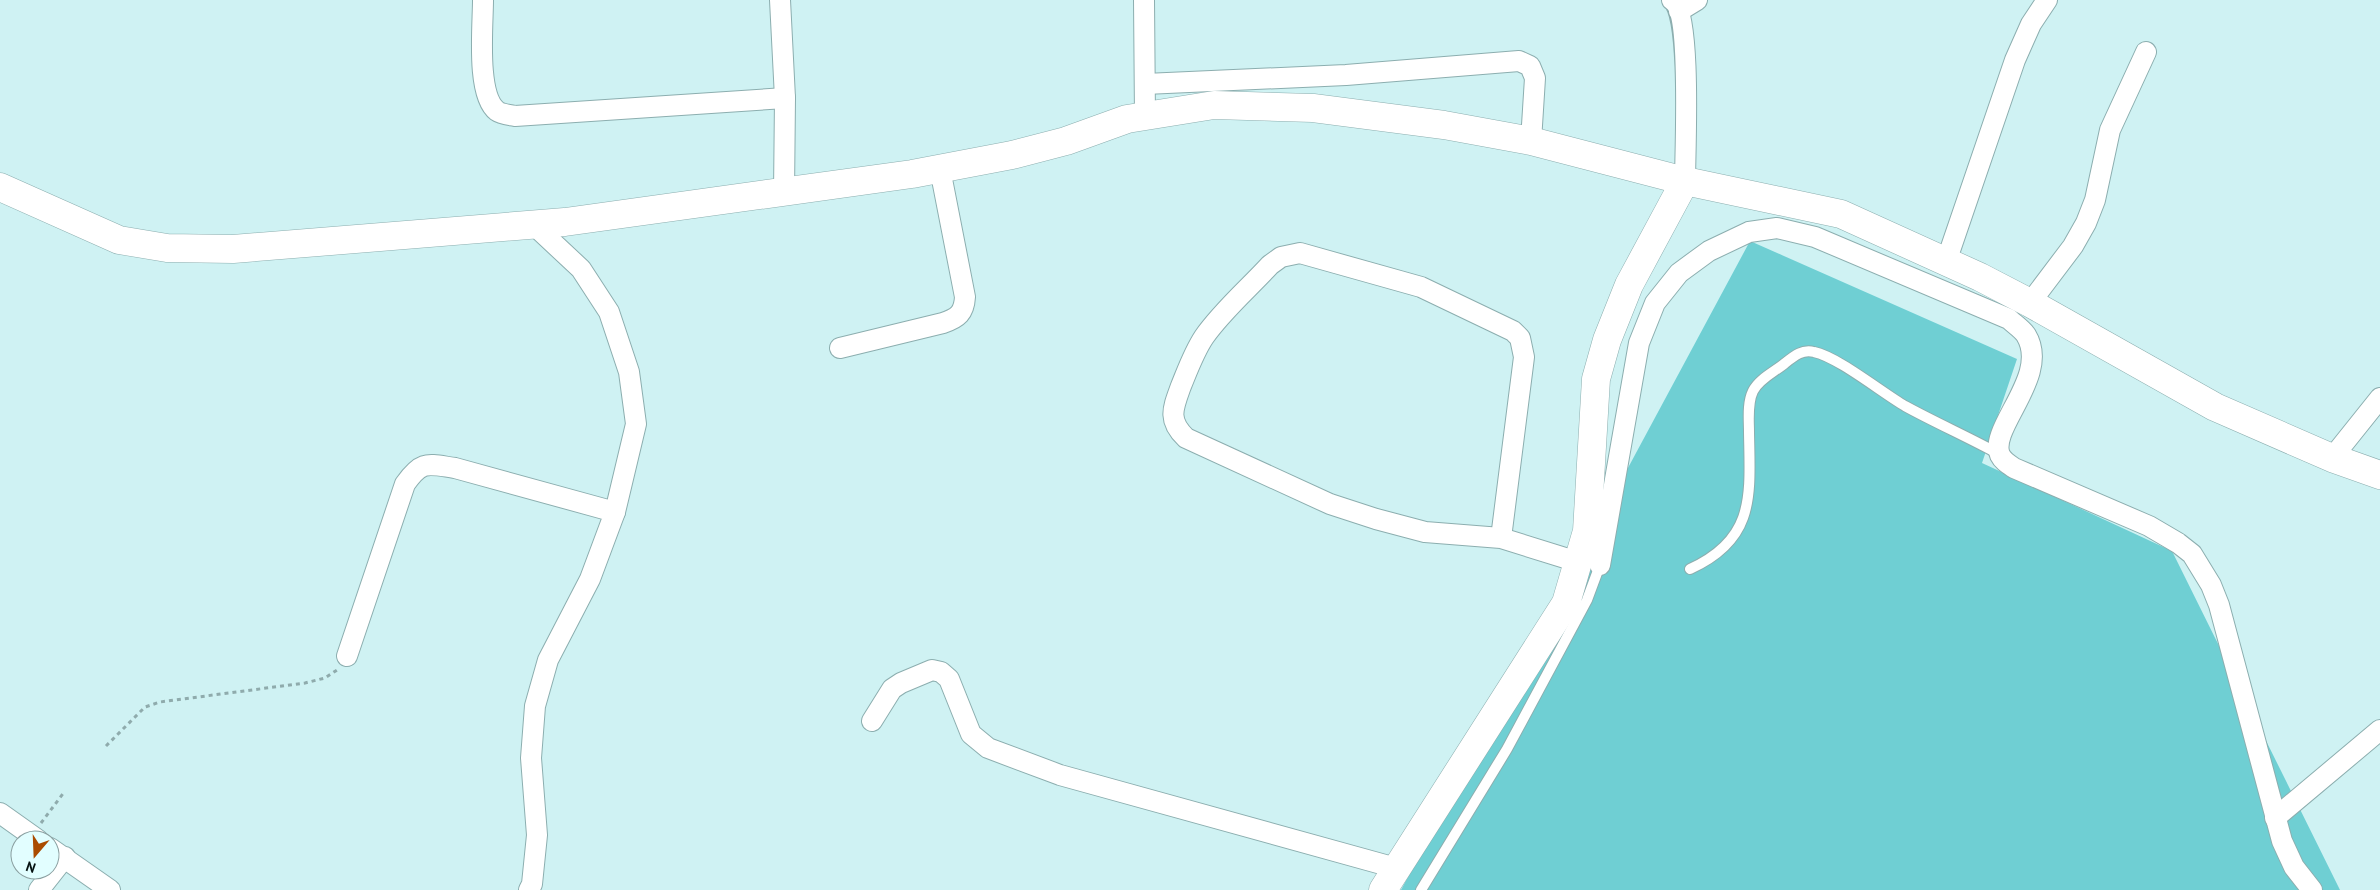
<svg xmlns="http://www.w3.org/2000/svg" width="2380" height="890" viewBox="0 0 2380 890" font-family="'PT Sans',sans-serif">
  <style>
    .green { fill: #6fcfd3 }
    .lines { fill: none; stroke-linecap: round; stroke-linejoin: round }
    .lane-casing { stroke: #8caeaf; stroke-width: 12 }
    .street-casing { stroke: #8caeaf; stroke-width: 22 }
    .secondary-casing { stroke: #8caeaf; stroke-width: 29 }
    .path { stroke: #8fabac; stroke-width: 3; stroke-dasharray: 4 4; stroke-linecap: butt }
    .lane { stroke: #fff; stroke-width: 10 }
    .street { stroke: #fff; stroke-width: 20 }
    .secondary { stroke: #fff; stroke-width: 28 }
  </style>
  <rect width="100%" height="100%" fill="#cff2f3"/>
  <polygon class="green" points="1750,241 2017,359 1982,463 2172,551 2340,890 1401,890"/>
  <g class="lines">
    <g class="lane-casing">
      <g id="lane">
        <path d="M 1690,569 C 1756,539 1750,495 1749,432 C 1749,420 1747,403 1753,391 C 1759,379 1774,372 1784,364 C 1794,356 1802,349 1814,352 C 1838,357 1881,392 1905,406 C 1936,423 1968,437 1999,454"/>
        <polyline points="1421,890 1507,749 1587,600 1600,565"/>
      </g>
    </g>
    <g class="street-casing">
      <g id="street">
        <path d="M 483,0 C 483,26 476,95 497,111 C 501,114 510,115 515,116 L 785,98"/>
        <polyline points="780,0 785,98 784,193"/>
        <polyline points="1144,0 1145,117"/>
        <path d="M 1672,0 C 1692,12 1685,153 1685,181"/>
        <polyline points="1679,11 1697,0"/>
        <polyline points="1145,84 1346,75 1519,61 1530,66 1535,78 1531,141"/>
        <polyline points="1946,262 2015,60 2031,24 2047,0"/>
        <polyline points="2030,303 2073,246 2086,223 2095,200 2110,130 2146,52"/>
        <path d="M 840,348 L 943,323 C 958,318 964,313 965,297 L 940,169"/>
        <polyline points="2332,458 2380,398"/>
        <path d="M 1501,538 L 1524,357 L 1520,338 L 1513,331 L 1421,287 L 1300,253 L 1281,257 L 1270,265 C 1249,288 1222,311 1204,337 C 1194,352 1188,369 1181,386 C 1173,408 1167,420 1186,438 L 1330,504 L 1376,519 L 1425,532 L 1501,538 L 1578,562"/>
        <path d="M 1600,565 L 1639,343 L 1655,303 L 1679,273 L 1709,251 L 1749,232 L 1777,228 L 1815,237 L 2009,319 C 2014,324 2022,329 2026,335 C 2051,376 1988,428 2000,455 C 2003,461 2008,464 2014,468 L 2149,526 L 2178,543 L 2192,554 L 2211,585 L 2219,605 L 2282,841 L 2294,867 L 2312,890"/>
        <path d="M 347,656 L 405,484 C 422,460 427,464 455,468 L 615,512"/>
        <polyline points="872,721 892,689 901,683 932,670 941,672 949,679 971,734 988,748 1060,775 1396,868"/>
        <polyline points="0,813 38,840"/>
        <polyline points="2275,818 2380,730"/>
        <polyline points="50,848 110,890"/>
        <polyline points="39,890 65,857"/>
        <polyline points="529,890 532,884 537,835 531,758 535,706 548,660 590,579 615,512 636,424 629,372 609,312 581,269 534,225"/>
      </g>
    </g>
    <g class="secondary-casing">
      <g id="secondary">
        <polyline points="0,187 119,240 167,248 233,249 565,222 912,174 1012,155 1066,141 1127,119 1214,105 1313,108 1444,125 1531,141 1685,181 1841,214 1980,277 2030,303 2215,407 2332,458 2380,475"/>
        <polyline points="1383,890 1566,603 1587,531 1596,379 1607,340 1629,285 1685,181"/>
      </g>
    </g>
    <g class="path">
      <polyline points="106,746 145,707 160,702 305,683 325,678 337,670"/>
      <polyline points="41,823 65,791"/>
    </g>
    <use href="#lane" class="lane"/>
    <use href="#street" class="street"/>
    <use href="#secondary" class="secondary"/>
  </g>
  <g transform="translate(35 855) rotate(199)"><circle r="24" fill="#e2feff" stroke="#8a9fa0"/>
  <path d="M0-4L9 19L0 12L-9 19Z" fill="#aa4b00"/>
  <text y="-8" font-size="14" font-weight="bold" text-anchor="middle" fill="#051111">N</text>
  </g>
</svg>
